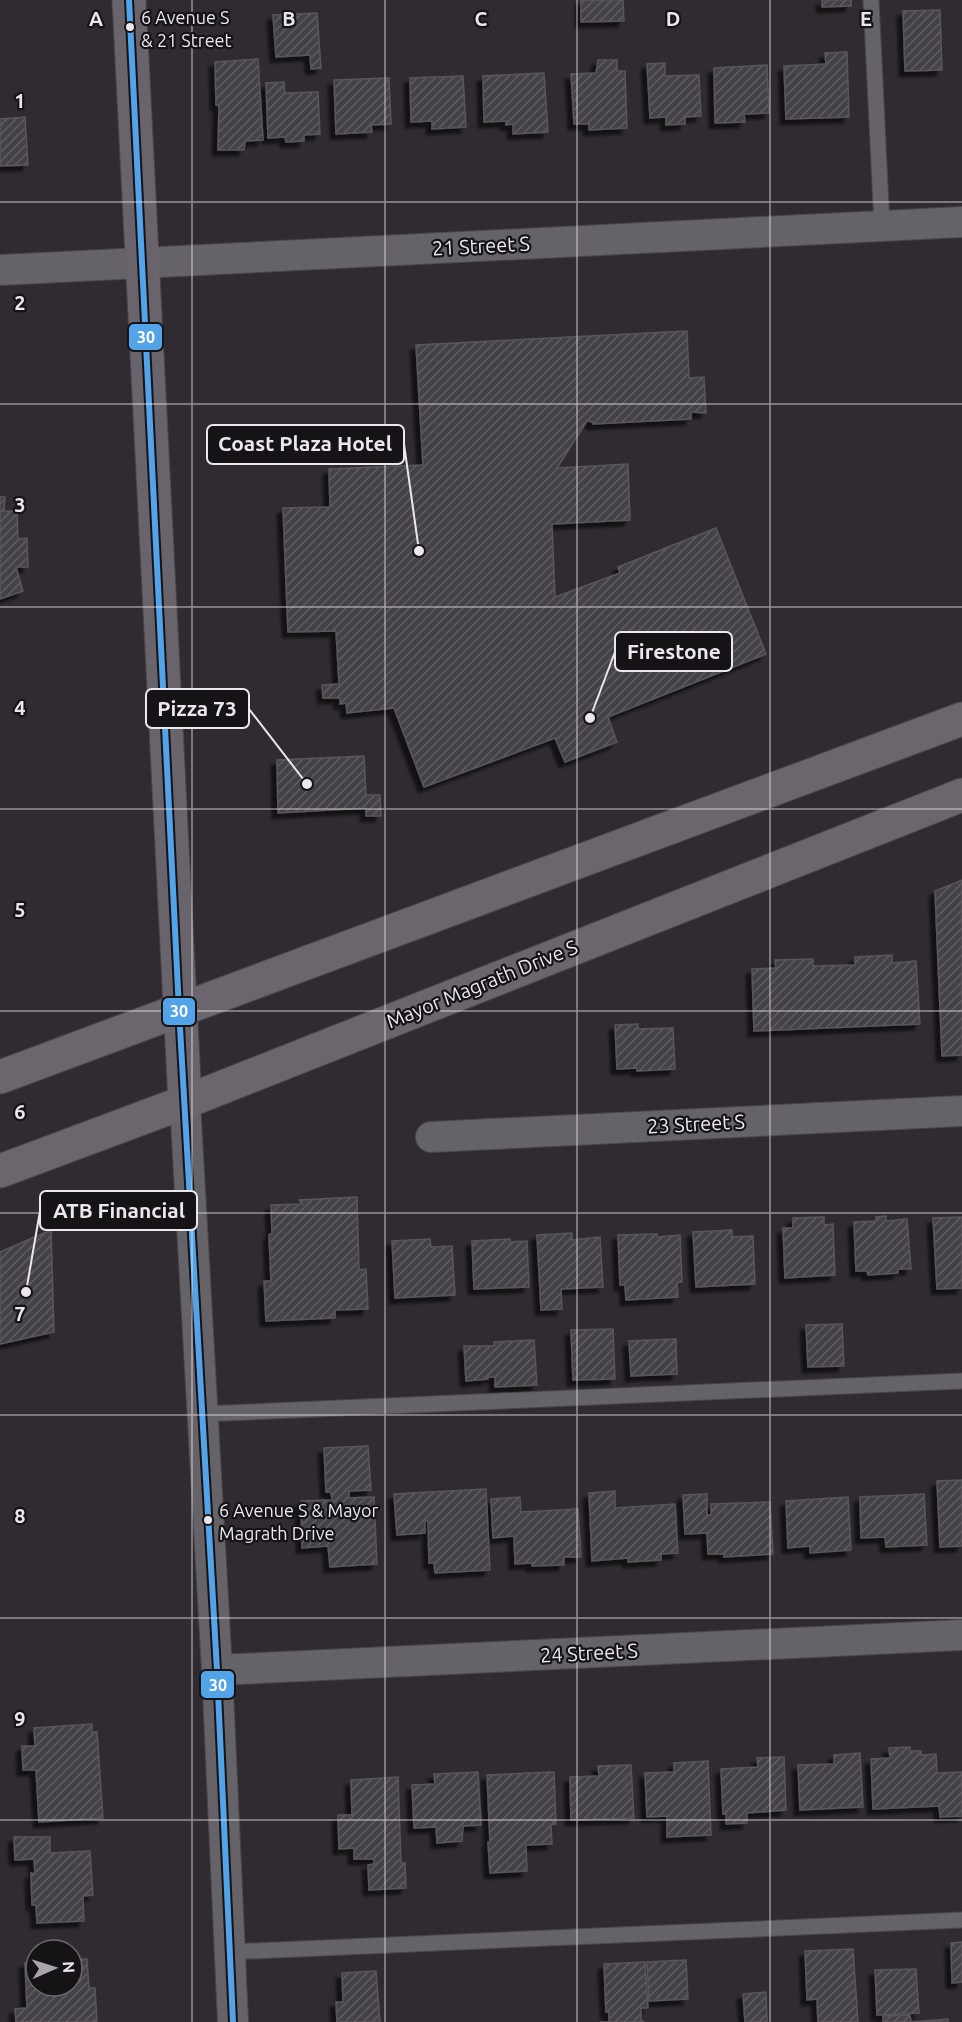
<svg xmlns="http://www.w3.org/2000/svg" width="962" height="2022" viewBox="0 0 962 2022" font-family="Ubuntu,sans-serif">
  <style>
    .building { fill: url(#building-hatch); stroke: #59565b; stroke-width: 1.5; filter: url(#shadow) }
    .lines { fill: none; stroke-linecap: round; stroke-linejoin: round }
    .lane-casing { stroke: #4a474c; stroke-width: 17 }
    .street-casing { stroke: #4a474c; stroke-width: 32 }
    .secondary-casing { stroke: #4a474c; stroke-width: 35 }
    .primary-casing { stroke: #4a474c; stroke-width: 35 }
    .lane { stroke: #666368; stroke-width: 15 }
    .street { stroke: #666368; stroke-width: 30 }
    .secondary { stroke: #69646b; stroke-width: 33 }
    .primary { stroke: #6b656d; stroke-width: 33 }
    .bus-1-casing { stroke: #161317; stroke-width: 10 }
    .bus-1 { stroke: #53a3e8; stroke-width: 6 }
    .grid { fill: none; stroke: #ece7ee; stroke-width: 1.5; stroke-opacity: 0.55 }
    .bus-dot { fill: #ece7ee; stroke: #161317; stroke-width: 2 }
    .labels { text-anchor: middle; stroke-width: 4.5; stroke-linejoin: round; paint-order: stroke }
    .bus-label { font-size: 18px; fill: #ece7ee; stroke: #161317; text-anchor: start }
    .street-label { font-size: 20px; fill: #ece7ee; stroke: #161317 }
    .grid-label { font-size: 20px; text-anchor: middle; font-weight: bold; fill: #ece7ee; stroke: #161317; stroke-width: 4.5; stroke-linejoin: round; paint-order: stroke }
    .leader { fill: none; stroke: #ece7ee; stroke-width: 2 }
    .callout-dot { fill: #ece7ee; stroke: #161317; stroke-width: 2 }
    .callout { fill: #161317; stroke: #ece7ee; stroke-width: 2 }
    .callout-label { font-size: 21px; text-anchor: middle; font-weight: bold; fill: #ece7ee }
    .line-badge { stroke: #161317; stroke-width: 2 }
    .badge-label { font-size: 16px; text-anchor: middle; font-weight: bold; fill: #fff }
  </style>
  <defs>
    <pattern id="building-hatch" width="6" height="6" patternUnits="userSpaceOnUse" patternTransform="scale(1.5)"><rect width="6" height="6" fill="#454246"/><path d="M-1 1l2-2M0 6l6-6M5 7l2-2" fill="none" stroke="#605d61"/></pattern>
    <filter id="shadow"><feDropShadow dx="-5.5" dy="5.5" stdDeviation="1.5" flood-color="#0009"/></filter>
  </defs>
  <rect width="100%" height="100%" fill="#2f2b31"/>
  <g class="building">
    <polygon points="581,0 623,0 624,21 581,22"/>
    <polygon points="822,0 851,0 851,6 822,7"/>
    <polygon points="940,10 942,70 905,71 903,11"/>
    <polygon points="317,13 321,68 311,69 310,55 276,57 273,15"/>
    <polygon points="847,52 849,117 786,119 784,66 826,64 825,53"/>
    <polygon points="258,59 263,140 245,141 244,150 218,150 219,106 216,105 215,62"/>
    <polygon points="598,60 617,60 617,71 625,71 627,128 589,130 589,124 574,124 571,74 596,73"/>
    <polygon points="665,63 665,76 699,75 701,116 685,117 685,124 666,125 666,117 650,118 647,64"/>
    <polygon points="767,65 769,113 744,114 745,122 715,123 714,68"/>
    <polygon points="544,73 548,132 513,134 513,124 506,125 506,121 484,122 483,76"/>
    <polygon points="463,76 466,127 432,129 432,121 411,122 410,78"/>
    <polygon points="389,78 391,124 371,125 372,132 336,134 334,80"/>
    <polygon points="284,82 285,93 318,92 320,134 304,135 304,141 286,142 285,137 268,138 266,83"/>
    <polygon points="25,117 28,165 0,166 0,119"/>
    <polygon points="687,331 689,378 704,377 706,413 691,412 691,419 593,424 593,422 587,421 557,468 628,464 630,520 552,524 555,597 620,573 618,567 716,528 766,654 608,717 617,742 565,762 555,738 424,787 394,708 347,713 346,703 340,704 340,698 323,698 322,685 339,684 336,631 288,632 283,508 330,507 329,469 423,465 416,345"/>
    <polygon points="0,497 5,497 4,511 17,511 18,539 27,538 28,567 16,567 23,591 0,599"/>
    <polygon points="364,756 366,795 380,795 381,816 366,816 366,808 278,813 277,760"/>
    <polygon points="962,880 962,1055 942,1056 935,891"/>
    <polygon points="892,955 892,963 916,961 920,1024 754,1031 752,969 776,968 775,960 813,959 813,966 855,965 855,957"/>
    <polygon points="638,1024 638,1029 673,1028 675,1069 637,1071 637,1068 617,1069 615,1025"/>
    <polygon points="357,1197 359,1270 366,1269 368,1309 335,1310 335,1318 266,1321 264,1281 271,1281 269,1235 272,1233 271,1205 302,1204 299,1200"/>
    <polygon points="886,1216 886,1221 907,1219 911,1269 898,1269 898,1273 868,1275 867,1271 856,1271 854,1222 876,1221 876,1217"/>
    <polygon points="824,1217 824,1225 833,1224 835,1275 785,1278 783,1228 793,1228 793,1218"/>
    <polygon points="962,1217 962,1288 937,1289 933,1218"/>
    <polygon points="51,1230 54,1332 0,1344 0,1252"/>
    <polygon points="732,1230 732,1237 753,1236 755,1284 696,1287 693,1232"/>
    <polygon points="572,1233 572,1240 600,1237 603,1287 561,1289 562,1309 541,1310 537,1235"/>
    <polygon points="657,1234 657,1237 680,1235 682,1282 677,1283 678,1297 626,1300 625,1285 620,1285 618,1235"/>
    <polygon points="430,1239 431,1247 452,1246 455,1295 395,1298 392,1241"/>
    <polygon points="510,1239 510,1242 527,1241 529,1287 474,1289 472,1241"/>
    <polygon points="842,1324 844,1366 808,1367 806,1325"/>
    <polygon points="613,1329 615,1379 573,1380 571,1330"/>
    <polygon points="676,1339 677,1374 631,1376 629,1341"/>
    <polygon points="534,1340 537,1385 495,1387 495,1377 488,1377 488,1379 466,1381 464,1346 494,1346 494,1342"/>
    <polygon points="368,1446 371,1490 349,1491 349,1498 374,1497 377,1564 330,1567 328,1546 302,1548 301,1501 332,1500 331,1492 326,1492 324,1448"/>
    <polygon points="962,1480 962,1546 940,1547 937,1481"/>
    <polygon points="486,1489 490,1570 435,1573 434,1563 429,1563 428,1521 425,1521 425,1533 397,1535 394,1494"/>
    <polygon points="615,1491 615,1508 675,1504 678,1553 661,1554 661,1560 628,1562 628,1558 592,1561 589,1493"/>
    <polygon points="707,1494 707,1515 711,1515 711,1504 770,1502 773,1554 724,1557 724,1554 708,1554 707,1533 685,1534 683,1495"/>
    <polygon points="924,1494 927,1545 886,1547 885,1537 861,1538 860,1497"/>
    <polygon points="520,1497 521,1512 578,1509 581,1557 564,1557 564,1565 532,1566 532,1563 515,1564 514,1536 493,1538 491,1499"/>
    <polygon points="848,1497 851,1550 810,1553 810,1546 788,1548 786,1501"/>
    <polygon points="92,1724 92,1732 97,1732 103,1818 39,1822 36,1770 23,1770 22,1746 35,1746 34,1728"/>
    <polygon points="910,1747 910,1751 921,1751 921,1755 936,1754 937,1773 962,1772 962,1816 940,1817 939,1803 939,1806 873,1809 871,1759 890,1758 889,1748"/>
    <polygon points="860,1753 863,1807 800,1810 798,1765 834,1764 834,1755"/>
    <polygon points="784,1757 786,1810 747,1813 747,1823 726,1824 726,1814 723,1814 721,1769 758,1767 757,1758"/>
    <polygon points="708,1761 711,1835 667,1837 667,1816 647,1817 645,1773 674,1772 674,1763"/>
    <polygon points="631,1765 634,1818 571,1820 570,1777 599,1776 598,1766"/>
    <polygon points="478,1772 481,1825 463,1826 462,1841 437,1843 436,1827 414,1828 412,1785 435,1784 434,1774"/>
    <polygon points="554,1772 556,1824 551,1825 552,1844 526,1845 527,1871 490,1873 488,1842 490,1842 487,1775"/>
    <polygon points="398,1777 401,1863 405,1863 406,1888 369,1890 368,1865 374,1864 374,1859 354,1859 354,1848 339,1849 338,1815 352,1815 351,1780"/>
    <polygon points="14,1837 50,1837 50,1853 90,1851 93,1895 83,1896 84,1921 37,1923 36,1905 32,1905 31,1873 35,1874 34,1859 15,1860"/>
    <polygon points="962,1942 962,1982 952,1983 951,1943"/>
    <polygon points="853,1949 858,2022 818,2022 817,1999 807,2000 805,1951"/>
    <polygon points="87,1959 89,1988 95,1988 97,2022 16,2022 15,2009 27,2008 25,1963 36,1962 36,1986 72,1986 72,1960"/>
    <polygon points="686,1960 688,1999 649,2001 647,1962"/>
    <polygon points="645,1962 648,2008 641,2008 641,2020 644,2022 600,2022 609,2022 609,2012 606,2012 604,1964"/>
    <polygon points="916,1969 919,2013 877,2015 875,1970"/>
    <polygon points="376,1971 380,2022 337,2022 336,2002 343,2002 342,1973"/>
    <polygon points="766,1992 767,2022 745,2022 743,1994"/>
    <polygon points="910,2015 911,2022 948,2019 948,2022 883,2022 883,2016"/>
  </g>
  <g class="lines">
    <g class="lane-casing">
      <g id="lane">
        <polyline points="871,0 882,226"/>
        <polyline points="202,1414 962,1381"/>
        <polyline points="230,1952 962,1920"/>
      </g>
    </g>
    <g class="street-casing">
      <g id="street">
        <polyline points="0,270 962,222"/>
        <polyline points="185,1102 217,1670 233,2022"/>
        <polyline points="431,1137 962,1111"/>
        <polyline points="217,1670 962,1635"/>
      </g>
    </g>
    <g class="secondary-casing">
      <polyline id="secondary" points="129,0 185,1102"/>
    </g>
    <g class="primary-casing">
      <g id="primary">
        <polyline points="0,1077 962,719"/>
        <polyline points="0,1171 185,1102 962,795"/>
      </g>
    </g>
    <use href="#lane" class="lane"/>
    <use href="#street" class="street"/>
    <use href="#secondary" class="secondary"/>
    <use href="#primary" class="primary"/>
    <g class="bus-1-casing">
      <polyline id="bus-1" points="129,0 179,1010 217,1670 233,2022"/>
    </g>
    <use href="#bus-1" class="bus-1"/>
  </g>
  <path class="grid" d="M 192,0 L 192,2022M 385,0 L 385,2022M 577,0 L 577,2022M 770,0 L 770,2022M 0,202 L 962,202M 0,404 L 962,404M 0,607 L 962,607M 0,809 L 962,809M 0,1011 L 962,1011M 0,1213 L 962,1213M 0,1415 L 962,1415M 0,1618 L 962,1618M 0,1820 L 962,1820"/>
  <g class="bus-dot">
    <circle cx="130" cy="27" r="5"/>
    <circle cx="208" cy="1520" r="5"/>
  </g>
  <g class="labels">
    <g class="bus-label">
      <text x="141" y="24">6 Avenue S<tspan x="141" dy="23">&amp; 21 Street</tspan></text>
      <text x="219" y="1517">6 Avenue S &amp; Mayor<tspan x="219" dy="23">Magrath Drive</tspan></text>
    </g>
    <g class="street-label">
      <text transform="translate(481 246) rotate(-3)" y="7">21 Street S</text>
      <text transform="translate(482 984) rotate(-22)" y="7">Mayor Magrath Drive S</text>
      <text transform="translate(696 1124) rotate(-3)" y="7">23 Street S</text>
      <text transform="translate(589 1653) rotate(-3)" y="7">24 Street S</text>
    </g>
  </g>
  <g class="grid-label">
    <text x="96" y="26">A</text>
    <text x="289" y="26">B</text>
    <text x="481" y="26">C</text>
    <text x="673" y="26">D</text>
    <text x="866" y="26">E</text>
    <text x="20" y="108">1</text>
    <text x="20" y="310">2</text>
    <text x="20" y="512">3</text>
    <text x="20" y="715">4</text>
    <text x="20" y="917">5</text>
    <text x="20" y="1119">6</text>
    <text x="20" y="1321">7</text>
    <text x="20" y="1523">8</text>
    <text x="20" y="1726">9</text>
  </g>
  <path class="leader" d="M419 551L404 444M590 718L615 652M307 784L249 709M26 1292L40 1211"/>
  <g class="callout-dot">
    <circle cx="419" cy="551" r="6"/>
    <circle cx="590" cy="718" r="6"/>
    <circle cx="307" cy="784" r="6"/>
    <circle cx="26" cy="1292" r="6"/>
  </g>
  <g class="callout">
    <rect x="207" y="425" width="197" height="39" rx="6"/>
    <rect x="615" y="632" width="117" height="39" rx="6"/>
    <rect x="146" y="689" width="103" height="39" rx="6"/>
    <rect x="40" y="1191" width="157" height="39" rx="6"/>
  </g>
  <g class="callout-label">
    <text x="305" y="451">Coast Plaza Hotel</text>
    <text x="674" y="659">Firestone</text>
    <text x="197" y="716">Pizza 73</text>
    <text x="119" y="1218">ATB Financial</text>
  </g>
  <g class="line-badge">
    <rect x="128" y="323" width="35" height="28" rx="6" fill="#53a3e8"/>
    <rect x="162" y="997" width="34" height="29" rx="6" fill="#53a3e8"/>
    <rect x="200" y="1670" width="35" height="29" rx="6" fill="#53a3e8"/>
  </g>
  <g class="badge-label">
    <text x="146" y="343">30</text>
    <text x="179" y="1017">30</text>
    <text x="218" y="1691">30</text>
  </g>
  <g transform="translate(54 1968) rotate(87)"><circle r="28" fill="#161317" stroke="#6c686d" stroke-width="1.5"/>
  <path d="M0-4.5L10 22L0 15L-10 22Z" fill="#aaa5ac"/>
  <text y="-9" font-size="16" font-weight="bold" text-anchor="middle" fill="#ece7ee">N</text>
  </g>
</svg>
